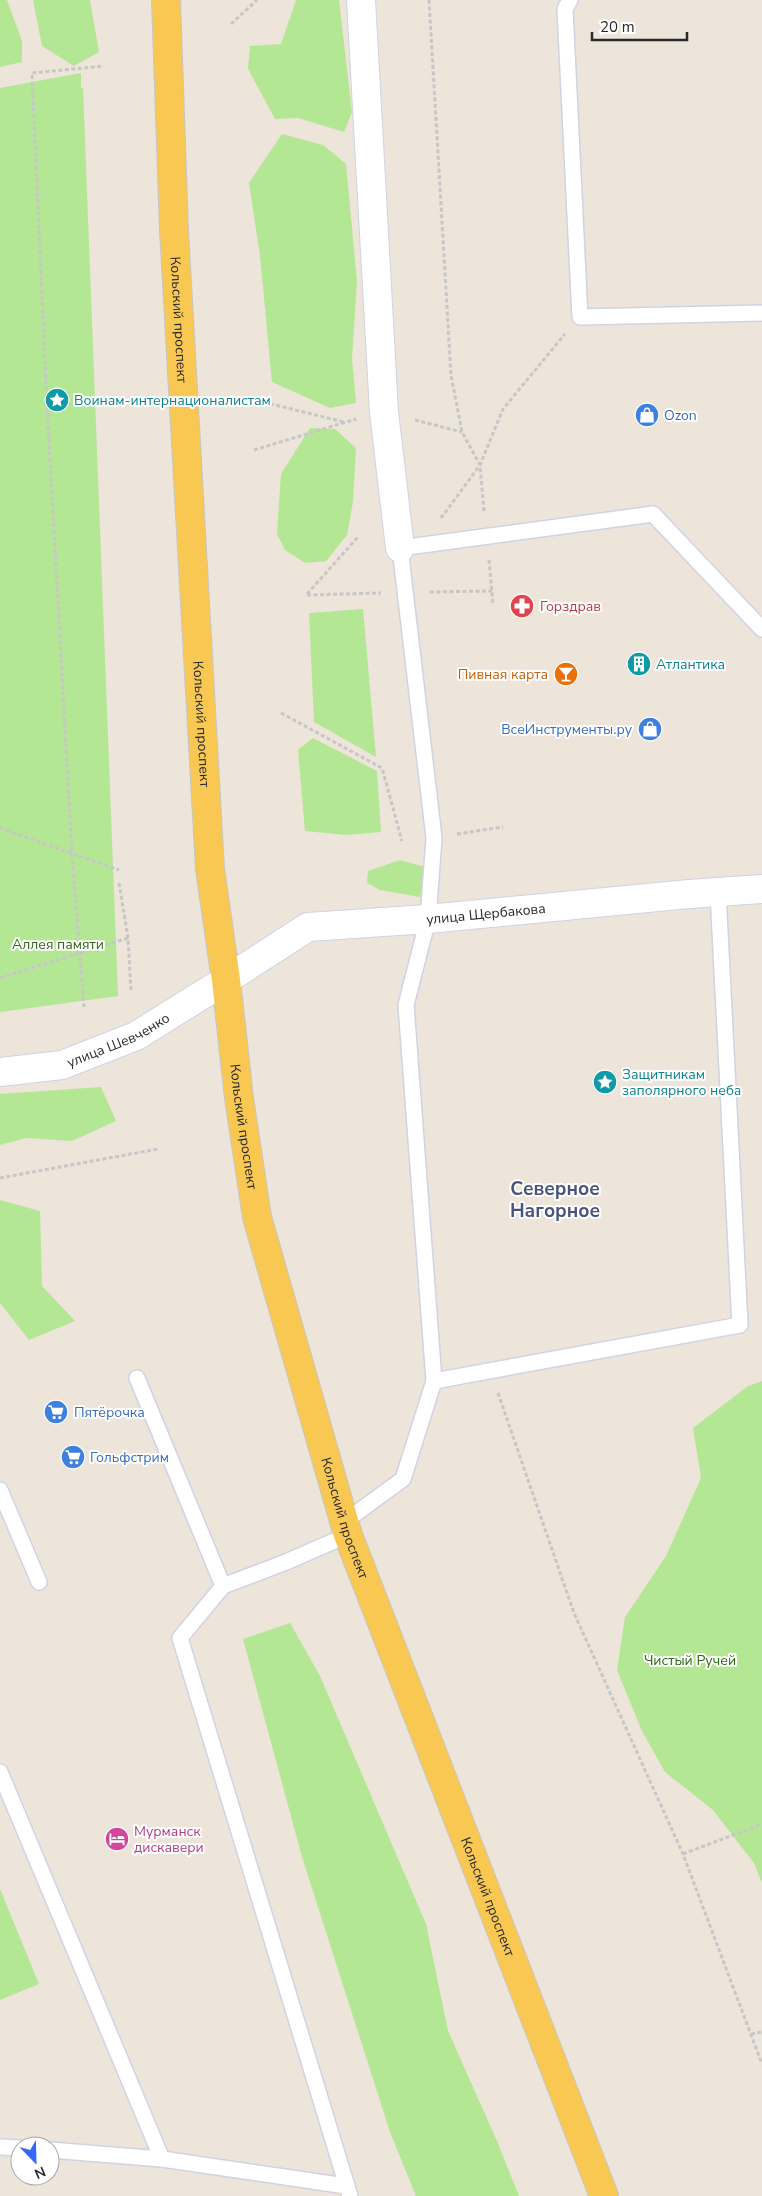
<svg xmlns="http://www.w3.org/2000/svg" width="762" height="2196" viewBox="0 0 762 2196" font-family="'Nunito Sans',sans-serif">
  <style>
    .green { fill: #b4e793 }
    .lines { fill: none; stroke-linecap: round; stroke-linejoin: round }
    .lane-casing { stroke: #cfd4e3; stroke-width: 18 }
    .street-casing { stroke: #cfd4e3; stroke-width: 30 }
    .secondary-casing { stroke: #cfd4e3; stroke-width: 30 }
    .primary-casing { stroke: #c7c7c7; stroke-width: 30 }
    .path { stroke: #c7c7c7; stroke-width: 3; stroke-dasharray: 4 2.5; stroke-linecap: butt }
    .lane { stroke: #fff; stroke-width: 15 }
    .street { stroke: #fff; stroke-width: 28 }
    .secondary { stroke: #fff; stroke-width: 28 }
    .primary { stroke: #f9c853; stroke-width: 28 }
    .labels { text-anchor: middle; stroke-width: 4; stroke-linejoin: round; paint-order: stroke }
    .street-label { font-size: 14px; fill: #292929; stroke: #fff }
    .culture-label { font-size: 14px; fill: #0d838f; stroke: #fff; text-anchor: start }
    .shop-label { font-size: 14px; fill: #366cbe; stroke: #fff; text-anchor: start }
    .health-label { font-size: 14px; fill: #be3a42; stroke: #fff; text-anchor: start }
    .food-label { font-size: 14px; fill: #c56008; stroke: #fff; text-anchor: end }
    .park-label { font-size: 14px; fill: #2c6a15; stroke: #fff }
    .hotel-label { font-size: 14px; fill: #b23c85; stroke: #fff; text-anchor: start }
    .district-label { font-size: 19px; font-weight: bold; fill: #47547d; stroke: #fff }
  </style>
  <rect width="100%" height="100%" fill="#ede4da"/>
  <g class="green">
    <polygon points="0,0 7,0 22,41 22,62 0,67"/>
    <polygon points="33,0 90,0 99,52 74,66 42,46"/>
    <polygon points="296,0 339,0 352,112 344,132 298,118 275,119 248,69 250,46 281,44"/>
    <polygon points="81,73 81,88 83,88 118,996 0,1012 0,88"/>
    <polygon points="282,134 323,145 346,164 357,282 352,358 356,403 330,408 272,382 260,256 249,183"/>
    <polygon points="310,428 335,429 356,448 353,502 347,535 326,561 305,563 285,550 277,534 281,474"/>
    <polygon points="363,609 376,757 314,722 309,613"/>
    <polygon points="313,738 377,771 381,832 346,835 305,831 298,750"/>
    <polygon points="400,860 425,867 420,897 380,890 367,883 368,871"/>
    <polygon points="101,1087 116,1121 72,1141 26,1138 0,1145 0,1094"/>
    <polygon points="0,1200 40,1211 42,1286 75,1321 29,1340 0,1303"/>
    <polygon points="762,1381 762,1883 754,1863 713,1810 665,1772 642,1731 617,1670 625,1617 666,1556 701,1478 693,1428 748,1386"/>
    <polygon points="290,1623 320,1676 426,1924 448,2031 497,2141 519,2196 416,2196 390,2132 302,1857 243,1639"/>
    <polygon points="0,1889 39,1984 0,2000"/>
  </g>
  <g class="lines">
    <g class="lane-casing">
      <g id="lane">
        <polyline points="570,0 565,9 580,317 762,313"/>
        <polyline points="137,1378 223,1586"/>
        <polyline points="434,1381 740,1325 718,892"/>
        <polyline points="0,1490 39,1582"/>
        <polyline points="344,1522 403,1479 434,1381 406,1005 428,919 434,838 400,548 653,514 762,629"/>
        <polyline points="348,1535 286,1562 223,1586 180,1638 350,2196"/>
        <polyline points="0,1772 162,2159"/>
        <polyline points="0,2147 20,2148"/>
        <polyline points="50,2150 162,2159 346,2186"/>
      </g>
    </g>
    <g class="street-casing">
      <g id="street">
        <polyline points="361,0 384,412 400,548"/>
        <path id="s1" d="M 226,980 L 308,927 L 428,919 L 689,894 L 762,889"/>
      </g>
    </g>
    <g class="secondary-casing">
      <g id="secondary">
        <path id="s2" d="M 0,1072 L 62,1065 L 136,1036 L 226,980"/>
      </g>
    </g>
    <g class="primary-casing">
      <g id="primary">
        <path id="s3" d="M 166,0 L 174,230 L 210,869 L 226,980 L 239,1098 L 257,1217 L 348,1535 L 604,2196"/>
      </g>
    </g>
    <g class="path">
      <polyline points="429,0 451,375 462,432 480,465 484,512"/>
      <polyline points="231,24 257,0"/>
      <polyline points="251,399 344,422"/>
      <polyline points="47,406 114,402"/>
      <polyline points="415,420 462,432"/>
      <polyline points="254,450 356,419"/>
      <polyline points="441,518 480,465 503,409 565,334"/>
      <polyline points="489,560 493,605"/>
      <polyline points="430,592 492,591"/>
      <polyline points="307,594 358,537"/>
      <polyline points="307,595 381,593"/>
      <polyline points="281,713 382,768 402,841"/>
      <polyline points="0,828 119,870"/>
      <polyline points="457,834 503,827"/>
      <polyline points="119,883 128,938 131,991"/>
      <polyline points="0,978 128,938"/>
      <polyline points="84,1007 72,854 47,406 32,73 104,66"/>
      <polyline points="0,1178 158,1149"/>
      <polyline points="498,1393 574,1613 683,1854 762,2064"/>
      <polyline points="683,1854 762,1824"/>
      <polyline points="751,2034 762,2032"/>
    </g>
    <use href="#lane" class="lane"/>
    <use href="#street" class="street"/>
    <use href="#secondary" class="secondary"/>
    <use href="#primary" class="primary"/>
  </g>
  <defs>
    <g id="sight-disc" transform="scale(1.25)"><circle r="9.5" fill="#0f9aa8" stroke="#fff"/><path d="M0-6L1.8-2.2L6-1.7L2.9 1.2L3.7 5.4L0 3.3L-3.7 5.4L-2.9 1.2L-6-1.7L-1.8-2.2Z" fill="#fff"/></g>
    <g id="shop-disc" transform="scale(1.25)"><circle r="9.5" fill="#3f7fe0" stroke="#fff"/><path d="M-5-2.5h2.3a2.7 3.5 0 0 1 5.4 0H5L5.5 6h-11ZM-1.5-2.5h3a1.5 2.3 0 0 0-3 0Z" fill="#fff"/></g>
    <g id="pharmacy-disc" transform="scale(1.25)"><circle r="9.5" fill="#e0444e" stroke="#fff"/><path d="M-2-6h4v4h4v4h-4v4h-4v-4h-4v-4h4Z" fill="#fff"/></g>
    <g id="building-disc" transform="scale(1.25)"><circle r="9.5" fill="#0f9aa8" stroke="#fff"/><path d="M-4-6H4V6H1V3H-1V6H-4ZM-2.5-4.3h1.7v1.8h-1.7ZM.8-4.3h1.7v1.8H.8ZM-2.5-1h1.7V.8h-1.7ZM.8-1h1.7V.8H.8Z" fill="#fff"/></g>
    <g id="bar-disc" transform="scale(1.25)"><circle r="9.5" fill="#e8710a" stroke="#fff"/><path d="M-6-5H6L.8 .8V4.5H3.5V6h-7V4.5H-.8V.8Z" fill="#fff"/></g>
    <g id="supermarket-disc" transform="scale(1.25)"><circle r="9.5" fill="#3f7fe0" stroke="#fff"/><path d="M-6-5.5h2.5l.6 2H6L4.5 2H-2.5L-4.4-4H-6ZM-1.5 3.2a1.3 1.3 0 1 0 .1 0ZM3 3.2a1.3 1.3 0 1 0 .1 0Z" fill="#fff"/></g>
    <g id="hotel-disc" transform="scale(1.25)"><circle r="9.5" fill="#d1479c" stroke="#fff"/><path d="M-6-4.5h1.5V1H6V5H4.5V3h-9V5H-6ZM-4 0a1.8 1.8 0 1 1 3.6 0ZM.5 0V-2.5h3Q6-2.5 6 0Z" fill="#fff"/></g>
  </defs>
  <g fill-rule="evenodd">
    <use href="#sight-disc" x="57" y="400"/>
    <use href="#shop-disc" x="647" y="415"/>
    <use href="#pharmacy-disc" x="522" y="606"/>
    <use href="#building-disc" x="639" y="664"/>
    <use href="#bar-disc" x="566" y="674"/>
    <use href="#shop-disc" x="650" y="729"/>
    <use href="#sight-disc" x="605" y="1082"/>
    <use href="#supermarket-disc" x="56" y="1412"/>
    <use href="#supermarket-disc" x="73" y="1457"/>
    <use href="#hotel-disc" x="117" y="1839"/>
  </g>
  <g class="labels">
    <g class="street-label">
      <text dy="5" stroke="none"><textPath href="#s3" startOffset="320">Кольский проспект</textPath></text>
      <text dy="5" stroke="none"><textPath href="#s3" startOffset="725">Кольский проспект</textPath></text>
      <text dy="5" stroke="none"><textPath href="#s1" startOffset="276">улица Щербакова</textPath></text>
      <text dy="5" stroke="none"><textPath href="#s2" startOffset="124">улица Шевченко</textPath></text>
      <text dy="5" stroke="none"><textPath href="#s3" startOffset="1130">Кольский проспект</textPath></text>
      <text dy="5" stroke="none"><textPath href="#s3" startOffset="1535">Кольский проспект</textPath></text>
      <text dy="5" stroke="none"><textPath href="#s3" startOffset="1940">Кольский проспект</textPath></text>
    </g>
    <g class="culture-label">
      <text x="74" y="405">Воинам-интернационалистам</text>
      <text x="656" y="669">Атлантика</text>
      <text x="622" y="1079">Защитникам<tspan x="622" dy="16">заполярного неба</tspan></text>
    </g>
    <g class="shop-label">
      <text x="664" y="420">Ozon</text>
      <text x="632" y="734" text-anchor="end">ВсеИнструменты.ру</text>
      <text x="74" y="1417">Пятёрочка</text>
      <text x="90" y="1462">Гольфстрим</text>
    </g>
    <g class="health-label">
      <text x="540" y="611">Горздрав</text>
    </g>
    <g class="food-label">
      <text x="548" y="679">Пивная карта</text>
    </g>
    <g class="park-label">
      <text x="58" y="949">Аллея памяти</text>
      <text x="690" y="1665">Чистый Ручей</text>
    </g>
    <g class="hotel-label">
      <text x="134" y="1836">Мурманск<tspan x="134" dy="16">дискавери</tspan></text>
    </g>
    <g class="district-label">
      <text x="555" y="1195">Северное<tspan x="555" dy="22">Нагорное</tspan></text>
    </g>
  </g>
  <g transform="translate(35 2161) rotate(157)"><circle r="24" fill="#ffffff" stroke="#a9a9a9"/>
  <path d="M0-4L9 19L0 12L-9 19Z" fill="#3566ff"/>
  <text y="-8" font-size="14" font-weight="bold" text-anchor="middle" fill="#292929">N</text>
  </g>
  <path d="M592 32v8h95v-8" fill="none" stroke="#292929" stroke-width="2.5"/>
  <text x="600" y="32" font-size="15" fill="#292929" stroke="#ffffff" stroke-width="4" paint-order="stroke">20 m</text>
</svg>
